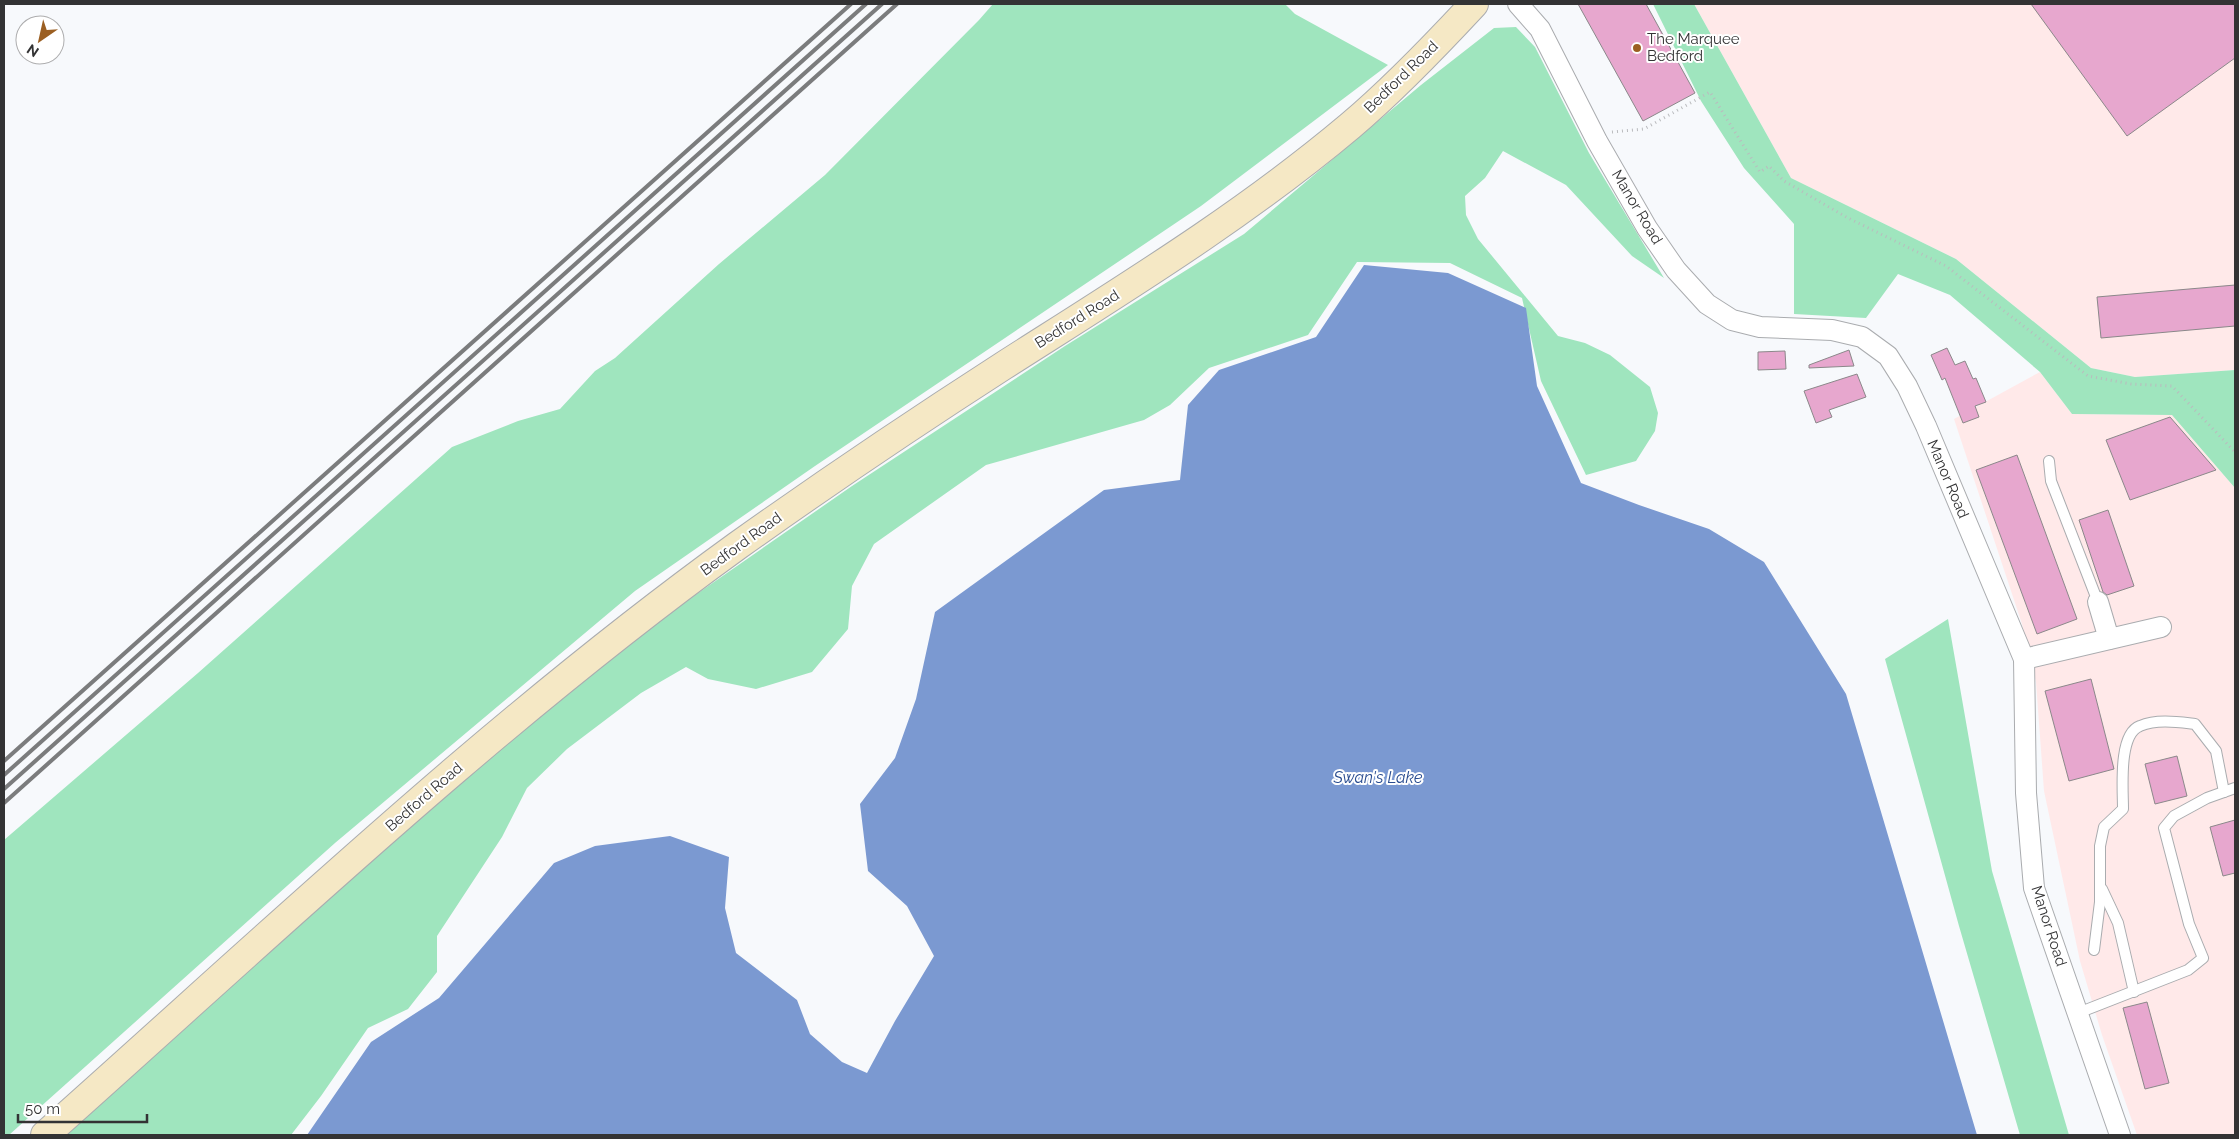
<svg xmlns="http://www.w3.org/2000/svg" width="2239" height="1139" viewBox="0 0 2239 1139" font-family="Raleway,sans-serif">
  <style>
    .industrial { fill: #ffe9e9 }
    .green { fill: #9fe5be }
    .water { fill: #7b99d1 }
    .building { fill: #e7a7ce; stroke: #8b888a }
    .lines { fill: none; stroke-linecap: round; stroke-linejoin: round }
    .service-casing { stroke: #aaacaf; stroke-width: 12 }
    .minor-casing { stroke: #aaacaf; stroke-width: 22 }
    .secondary-casing { stroke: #aaacaf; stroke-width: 30 }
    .path { stroke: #babbbe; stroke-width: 3; stroke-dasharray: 1 4; stroke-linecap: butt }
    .service { stroke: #fff; stroke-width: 10 }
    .minor { stroke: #fff; stroke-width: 20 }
    .secondary { stroke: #f5e8c5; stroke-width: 28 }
    .rail { stroke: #7b7c7d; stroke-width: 4 }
    .poi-dot { fill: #9b5f22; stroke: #fff; stroke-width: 2 }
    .labels { text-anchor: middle; stroke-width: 4; stroke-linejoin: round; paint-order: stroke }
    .poi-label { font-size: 15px; fill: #333334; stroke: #fff; text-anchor: start }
    .street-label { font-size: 15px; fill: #333334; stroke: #fff }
    .water-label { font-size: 16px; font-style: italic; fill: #294c90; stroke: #fff }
  </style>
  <rect width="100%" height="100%" fill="#f7f9fc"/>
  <g class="industrial">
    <polygon points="1694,4 2235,4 2235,370 2135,377 2091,368 1956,259 1791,178"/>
    <polygon points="2040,372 2072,414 2172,415 2235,488 2235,1135 2137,1135 2102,1035 2080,961 2044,791 2036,682 2022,624 1954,419"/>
  </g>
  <g class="green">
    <polygon points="993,4 1285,4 1295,14 1388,65 1201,206 815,466 635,591 335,843 9,1135 4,1135 4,840 198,673 452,447 518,421 560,409 595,371 615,358 719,264 825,175 979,20"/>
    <polygon points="1653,4 1694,4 1791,178 1956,259 2091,368 2135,377 2235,370 2235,488 2172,415 2072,414 2040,372 1950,295 1898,274 1866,318 1794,314 1794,224 1744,168 1701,101"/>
    <polygon points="1516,27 1535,47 1589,153 1664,278 1632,256 1566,185 1503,151 1485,178 1465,196 1466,215 1478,239 1558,336 1585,343 1610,355 1650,387 1658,413 1655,431 1636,461 1586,475 1541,381 1522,298 1450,263 1357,262 1308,335 1209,368 1170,405 1144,420 986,465 874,544 852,586 848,629 812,672 756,689 708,679 686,667 641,693 567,749 527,788 502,837 437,936 437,972 408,1009 368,1028 321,1096 291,1135 66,1135 166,1046 456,782 655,623 852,486 1065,346 1244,234 1421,85 1494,28"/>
    <polygon points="1948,619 1992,871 2069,1135 2020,1135 1959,926 1885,659"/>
  </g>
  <polygon class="water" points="1364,265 1448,273 1526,308 1537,386 1581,483 1639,505 1709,529 1764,562 1846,694 1977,1135 307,1135 371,1042 439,998 554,863 595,846 670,836 729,857 725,908 736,953 797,1000 810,1034 842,1062 867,1073 895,1021 934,956 907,906 868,871 860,804 895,758 916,699 935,612 1104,490 1180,480 1188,405 1219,370 1316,337"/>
  <g class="building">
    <polygon points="1578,4 1646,4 1695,93 1643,121"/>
    <polygon points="2031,4 2235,4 2235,58 2127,136"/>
    <polygon points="2235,285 2235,326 2101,338 2097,297"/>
    <polygon points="1947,348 1955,365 1965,361 1973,379 1976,378 1986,402 1975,406 1979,417 1963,423 1945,378 1942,380 1931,355"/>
    <polygon points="1849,350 1854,366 1809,368 1809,365"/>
    <polygon points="1785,351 1786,369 1758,370 1758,352"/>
    <polygon points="1857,374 1866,397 1829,410 1832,417 1816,423 1804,391"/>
    <polygon points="2170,417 2216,470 2130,500 2106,440"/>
    <polygon points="2017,455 2077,619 2037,634 1976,470"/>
    <polygon points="2108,510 2134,586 2107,595 2103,592 2079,520"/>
    <polygon points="2091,679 2114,769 2069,781 2045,691"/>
    <polygon points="2177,756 2187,796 2155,804 2145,764"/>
    <polygon points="2235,820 2235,873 2223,876 2210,827"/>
    <polygon points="2147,1002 2169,1083 2145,1089 2123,1008"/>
  </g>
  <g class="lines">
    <g class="service-casing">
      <g id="service">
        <polyline points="2049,461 2051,481 2098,602"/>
        <polyline points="2102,889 2118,923 2134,992"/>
        <path d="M 2094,950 L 2100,902 L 2100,846 L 2104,827 L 2123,809 C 2123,789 2118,734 2140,726 C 2157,719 2177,722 2195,724 L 2216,751 L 2224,792"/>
        <polyline points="2078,1013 2188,970 2203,958 2189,924 2164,828 2174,816 2207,798 2235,788"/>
      </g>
    </g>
    <g class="minor-casing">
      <g id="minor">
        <polyline points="1518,4 1540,29 1597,141 1647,228 1676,270 1707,304 1732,320 1760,327 1832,330 1862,337 1888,356 1907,386 1926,426 2024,659 2026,793 2034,888 2120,1135"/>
        <polyline points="2098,602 2109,639"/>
        <polyline points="2024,659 2161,627"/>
      </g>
    </g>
    <g class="secondary-casing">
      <path id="secondary" d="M 45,1135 C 271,934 491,724 737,546 C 824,484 913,424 1003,366 C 1122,290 1242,217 1350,126 C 1394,89 1435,46 1474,4"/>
    </g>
    <polyline class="path" points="1612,132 1644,129 1710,92 1760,172 1769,166 1784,181 1848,218 1946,266 2088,376 2131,384 2172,386 2235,452"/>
    <use href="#service" class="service"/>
    <use href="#minor" class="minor"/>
    <use href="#secondary" class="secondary"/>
    <g class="rail">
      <polyline points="4,761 851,4"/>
      <polyline points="4,775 866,4"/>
      <polyline points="4,789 882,4"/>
      <polyline points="4,803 897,4"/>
    </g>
  </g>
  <circle class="poi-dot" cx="1637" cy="48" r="5"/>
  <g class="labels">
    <g class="poi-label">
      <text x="1647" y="44">The Marquee<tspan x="1647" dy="17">Bedford</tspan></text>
    </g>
    <g class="street-label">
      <text transform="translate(1401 77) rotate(-44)" y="5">Bedford Road</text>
      <text transform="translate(1637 207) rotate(59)" y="5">Manor Road</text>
      <text transform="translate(1077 319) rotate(-32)" y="5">Bedford Road</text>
      <text transform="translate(1948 479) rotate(67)" y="5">Manor Road</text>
      <text transform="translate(741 544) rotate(-36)" y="5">Bedford Road</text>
      <text transform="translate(424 797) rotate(-41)" y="5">Bedford Road</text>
      <text transform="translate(2049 926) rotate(72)" y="5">Manor Road</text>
    </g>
    <g class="water-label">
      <text x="1378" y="783">Swan's Lake</text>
    </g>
  </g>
  <rect width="2239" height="1139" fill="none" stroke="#333334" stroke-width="10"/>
  <g transform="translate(40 40) rotate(214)"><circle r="24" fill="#ffffff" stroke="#adadae"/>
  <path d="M0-4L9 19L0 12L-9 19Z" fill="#9b5f22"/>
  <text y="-8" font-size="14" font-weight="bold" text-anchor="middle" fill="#333334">N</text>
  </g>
  <path d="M18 1114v8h129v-8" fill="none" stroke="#333334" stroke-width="2.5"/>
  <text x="25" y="1114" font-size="15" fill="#333334" stroke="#ffffff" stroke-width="4" paint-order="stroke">50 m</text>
</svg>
